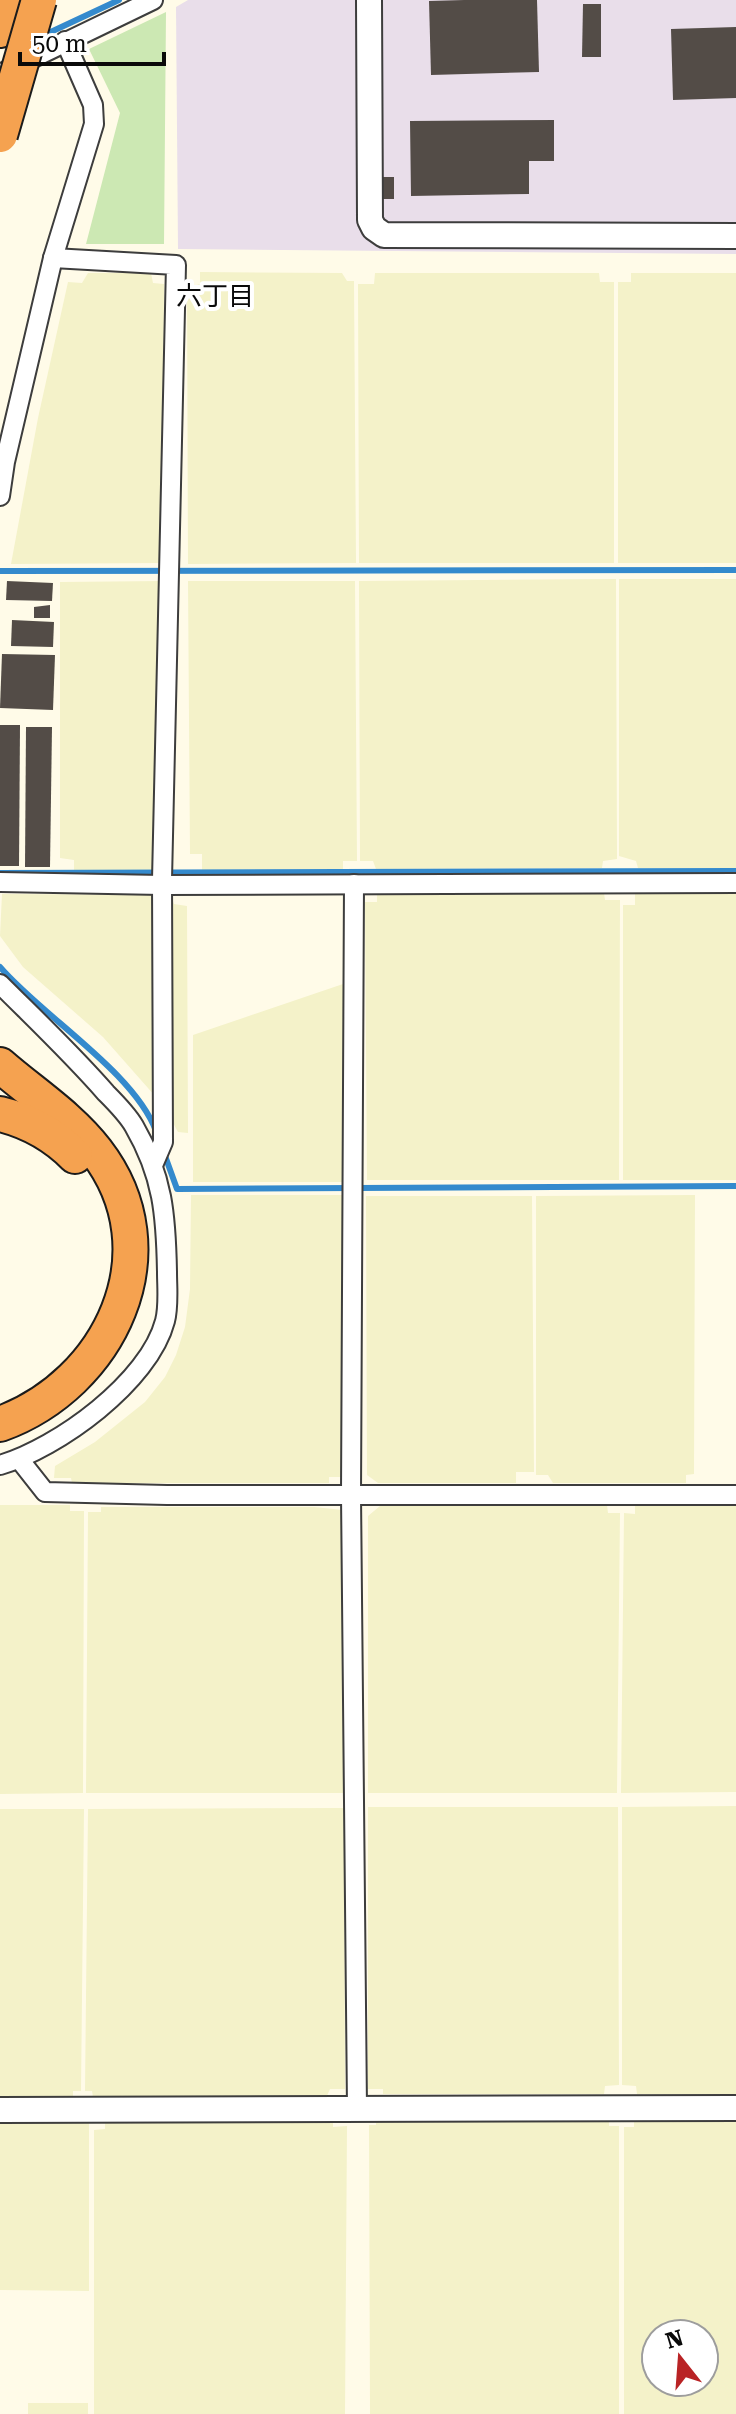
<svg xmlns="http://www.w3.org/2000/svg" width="736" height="2414" viewBox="0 0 736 2414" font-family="'Roboto Serif','Noto Sans JP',serif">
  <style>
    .industrial { fill: #e9deea }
    .farmland { fill: #f4f2c9; fill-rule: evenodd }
    .green { fill: #cce8b3 }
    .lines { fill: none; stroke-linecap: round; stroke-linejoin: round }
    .stream { stroke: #348acd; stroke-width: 6 }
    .building { fill: #534c47 }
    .minor-casing { stroke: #3d3d3d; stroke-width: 22 }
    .tertiary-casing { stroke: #3d3d3d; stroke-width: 28 }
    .motorway-casing { stroke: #1b1b1b; stroke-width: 38 }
    .minor { stroke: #fff; stroke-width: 18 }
    .tertiary { stroke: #fff; stroke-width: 24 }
    .motorway { stroke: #f5a250; stroke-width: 34 }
    .motorway-bridge-casing { stroke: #1b1b1b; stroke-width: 38; stroke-linecap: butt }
    .motorway-bridge { stroke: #f5a250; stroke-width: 34 }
    .labels { text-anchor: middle; stroke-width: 8; stroke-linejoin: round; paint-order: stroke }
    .quarter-label { font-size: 26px; fill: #0a0a0a; stroke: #fff }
  </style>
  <rect width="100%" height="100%" fill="#fffbe8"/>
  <polygon class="industrial" points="188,0 736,0 736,254 178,249 176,7"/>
  <g class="farmland">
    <polygon points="200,272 342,273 347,281 354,281 356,563 188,564 187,288 200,284"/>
    <polygon points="88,273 151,273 153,283 164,284 162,563 11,564 38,418 68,282 82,283"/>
    <polygon points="375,273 599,273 600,282 614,282 614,563 359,563 358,284 374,284"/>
    <polygon points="631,273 736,273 736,563 618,563 618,282 631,282"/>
    <polygon points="616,579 617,859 603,861 602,868 376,869 373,861 360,861 359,581"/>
    <polygon points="619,579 736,579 736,868 638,868 636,861 619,856"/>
    <polygon points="162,581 166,862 152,863 152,870 74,870 74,860 60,858 60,582"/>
    <polygon points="188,581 355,581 357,861 343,861 343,869 202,870 202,854 190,854"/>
    <polygon points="736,892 736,1180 623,1180 623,905 635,905 635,893"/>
    <polygon points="377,893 604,893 605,900 620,900 619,1180 367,1180 365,902 377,902"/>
    <polygon points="2,894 171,895 174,904 187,906 188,1133 178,1132 163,1105 103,1037 23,967 0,936"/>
    <polygon points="343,984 343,1182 193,1182 193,1035"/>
    <polygon points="191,1195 342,1195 344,1477 329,1477 329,1483 72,1483 71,1478 54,1478 55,1466 95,1442 145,1402 165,1377 176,1355 185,1327 190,1289"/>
    <polygon points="695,1195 694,1474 686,1475 686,1483 553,1483 548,1475 536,1475 536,1196"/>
    <polygon points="366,1196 532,1196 534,1472 516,1472 516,1483 378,1483 367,1475"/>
    <polygon points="0,1505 70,1505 70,1511 84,1511 83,1793 0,1794"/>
    <polygon points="607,1505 608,1513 620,1513 617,1793 368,1793 368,1516 380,1506"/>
    <polygon points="635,1505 736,1505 736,1792 621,1793 624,1513 635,1514"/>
    <polygon points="101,1507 314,1507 343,1510 344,1793 86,1793 88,1512 101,1512"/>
    <polygon points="736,1806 736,2094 637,2094 636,2086 622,2085 622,1807"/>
    <polygon points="368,1807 618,1807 619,2085 605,2086 604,2094 383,2094 383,2089 368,2089"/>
    <polygon points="344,1808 345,2089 330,2089 326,2098 93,2097 92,2091 85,2091 88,1809"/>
    <polygon points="0,1809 84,1809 81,2091 73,2091 73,2097 0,2097"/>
    <polygon points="0,2117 89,2118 89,2291 0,2290"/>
    <polygon points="609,2117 609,2126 619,2126 619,2414 370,2414 369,2125 376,2125 376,2118"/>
    <path d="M 634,2117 L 736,2117 L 736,2414 L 624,2414 L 624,2127 L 634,2127 ZM 656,2334 L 704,2334 L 704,2382 L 656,2382 Z"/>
    <polygon points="333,2119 333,2127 347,2126 345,2414 94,2414 94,2130 105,2129 105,2121"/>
    <rect x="28" y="2403" width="60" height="11"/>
  </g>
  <polygon class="green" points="166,12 164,244 86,244 120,113 89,49"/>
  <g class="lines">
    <g class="stream">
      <polyline points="40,37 119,0"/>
      <polyline points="0,571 736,570"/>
      <polyline points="0,873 736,871"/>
      <path d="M 0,967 C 42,1016 134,1072 156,1131"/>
      <polyline points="164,1153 177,1189 736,1186"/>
    </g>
  </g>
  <g class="building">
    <polygon points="464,0 537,0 539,72 431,75 429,1"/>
    <polygon points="583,4 601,4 601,57 582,57"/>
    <polygon points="736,27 736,98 673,100 671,29"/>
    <polygon points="554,120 554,161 529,161 529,194 411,196 410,121"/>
    <rect x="381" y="177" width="13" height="22"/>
    <polygon points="7,581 53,583 52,601 6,600"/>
    <polygon points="50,605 50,618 34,618 34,607"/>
    <polygon points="12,620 54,622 53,647 11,646"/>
    <polygon points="2,654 55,655 53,710 0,708"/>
    <polygon points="0,725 20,725 19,866 0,866"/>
    <polygon points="26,727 52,727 50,867 25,867"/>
  </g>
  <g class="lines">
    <g class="minor-casing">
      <g id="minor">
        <polyline points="0,74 153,0"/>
        <polyline points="53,258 176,265 162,880 163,1142 154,1163"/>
        <polyline points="0,496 5,462 53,258 94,124 93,105 65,41"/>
        <polyline points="0,882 162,885 736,883"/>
        <polyline points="354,884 351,1495 357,2108"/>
        <path d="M 0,984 C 36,1020 73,1055 106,1093 C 116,1103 127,1114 134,1126 C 163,1176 166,1215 167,1272 C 167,1287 169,1306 165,1321 C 149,1382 58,1448 0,1465"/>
        <polyline points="19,1459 45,1492 167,1495 736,1495"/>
      </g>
    </g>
    <g class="tertiary-casing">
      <g id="tertiary">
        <polyline points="369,0 370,220 374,228 384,235 736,236"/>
        <polyline points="0,2110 736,2108"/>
      </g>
    </g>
    <g class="motorway-casing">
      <g id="motorway">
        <polyline points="0,30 9,0"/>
        <path d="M 0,1065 C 32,1093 70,1117 96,1151 C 174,1252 110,1384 0,1424"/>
        <path d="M 0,1114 C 29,1121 54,1135 75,1156"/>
      </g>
    </g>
    <use href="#minor" class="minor"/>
    <use href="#tertiary" class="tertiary"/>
    <use href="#motorway" class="motorway"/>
    <g class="motorway-bridge-casing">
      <polyline id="motorway-bridge" points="0,135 39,0"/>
    </g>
    <use href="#motorway-bridge" class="motorway-bridge"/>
  </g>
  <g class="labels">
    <g class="quarter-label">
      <text x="215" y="305">六丁目</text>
    </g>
  </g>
  <g transform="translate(680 2358) rotate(343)"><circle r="38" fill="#ffffff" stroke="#9d9d9d" stroke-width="2"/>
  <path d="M0-6L14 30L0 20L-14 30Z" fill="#b92325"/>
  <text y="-12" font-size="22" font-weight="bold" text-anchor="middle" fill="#0a0a0a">N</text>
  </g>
  <path d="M20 52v12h144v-12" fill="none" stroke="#0a0a0a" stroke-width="4"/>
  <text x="32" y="52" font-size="24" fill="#0a0a0a" stroke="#ffffff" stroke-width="6" paint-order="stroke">50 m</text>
</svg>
